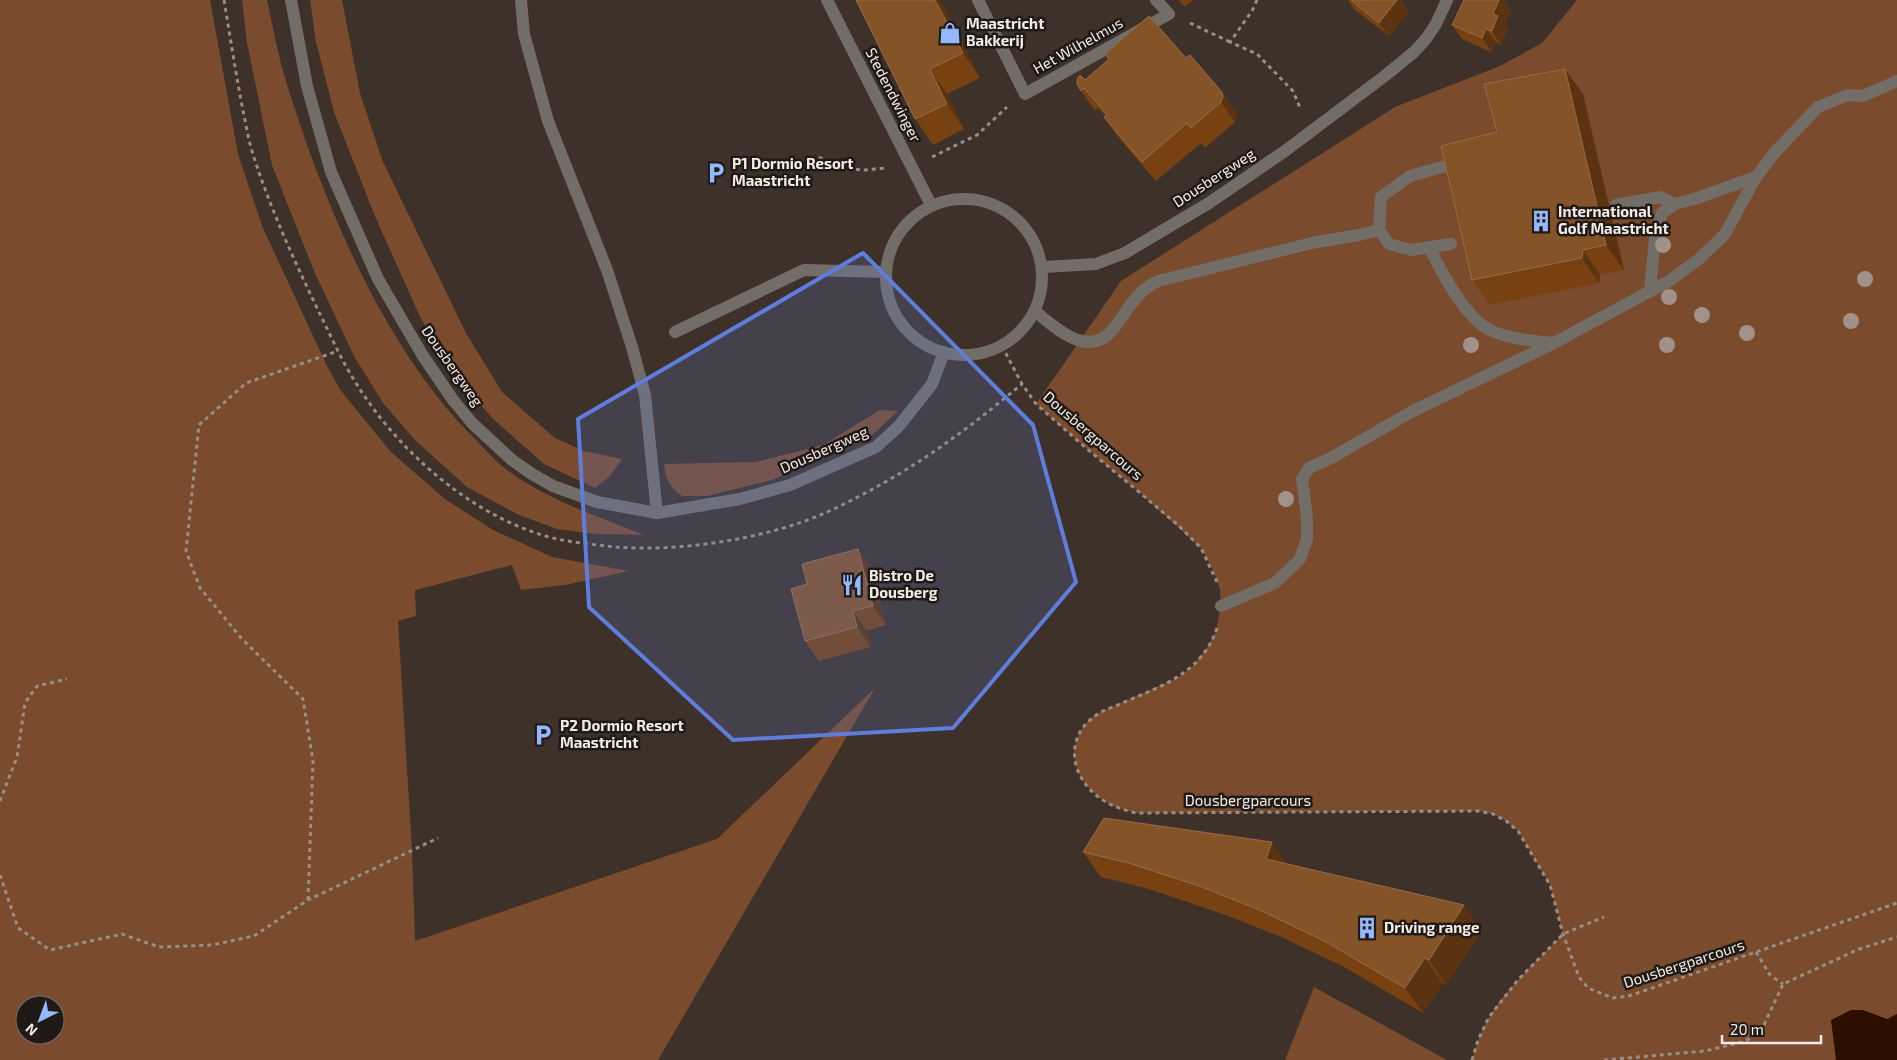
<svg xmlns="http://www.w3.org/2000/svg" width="1897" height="1060" viewBox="0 0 1897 1060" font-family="'Exo 2',sans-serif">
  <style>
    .green { fill: #7a4b2c; fill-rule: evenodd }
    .water { fill: #2d0f00 }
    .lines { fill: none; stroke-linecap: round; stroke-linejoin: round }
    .path { stroke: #988d87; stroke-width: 3; stroke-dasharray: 4 4; stroke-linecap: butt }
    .service { stroke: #736d68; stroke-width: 12 }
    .pedestrian { stroke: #736d68; stroke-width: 12 }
    .minor { stroke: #736d68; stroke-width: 12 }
    .tree { fill: #a29188 }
    .wall { fill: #774111 }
    .shaded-wall { fill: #5b3311 }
    .building { fill: #855328; stroke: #966b46 }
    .marked { fill: #5e7ddc; fill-opacity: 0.2; stroke: #5e7ddc; stroke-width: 4; stroke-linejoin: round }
    .labels { text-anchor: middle; stroke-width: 5; stroke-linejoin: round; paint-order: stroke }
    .poi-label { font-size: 15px; font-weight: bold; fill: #f5ece7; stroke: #201a17; text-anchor: start }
    .street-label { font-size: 15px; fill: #f5ece7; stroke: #201a17 }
  </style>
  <rect width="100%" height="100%" fill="#3e3129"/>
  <g class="green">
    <path d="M 0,0 L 210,0 L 238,154 L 263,228 L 327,366 L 341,391 L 391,452 L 445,499 L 493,530 L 552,557 L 629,571 L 565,585 L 521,590 L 512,565 L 415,590 L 416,616 L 398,621 L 412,850 L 415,941 L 717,839 L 875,688 L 658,1060 L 0,1060 ZM 25,1005 L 55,1005 L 55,1035 L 25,1035 Z"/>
    <path d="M 242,0 L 267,0 C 273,27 278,55 286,81 C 323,202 384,349 475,439 C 485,449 496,462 507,470 C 548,500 597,516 644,535 L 596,534 L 557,529 L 519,515 L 467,487 L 415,440 L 383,403 L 354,356 L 314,271 L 272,165 L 247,43 Z"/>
    <polygon points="310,0 342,0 360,93 383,162 466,333 502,392 555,438 584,451 622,459 610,476 595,488 544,464 493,419 460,381 421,319 374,214 334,112 316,42"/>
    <path d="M 1577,0 L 1897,0 L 1897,1060 L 1472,1060 C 1476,1045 1481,1031 1489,1017 C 1508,986 1538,960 1563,934 L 1550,885 L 1518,831 L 1506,821 L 1493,814 L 1478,811 L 1136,813 C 1130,811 1123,810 1117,808 C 1093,798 1067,770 1076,742 C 1079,730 1087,722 1096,714 L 1179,677 L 1192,667 L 1209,645 L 1216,631 L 1221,606 L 1220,589 L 1213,570 L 1201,548 L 1139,492 L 1086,448 L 1036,404 L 1121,281 L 1395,107 L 1500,66 L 1542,43 Z"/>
    <path d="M 880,410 L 898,411 L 869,438 L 772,480 L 707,496 L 682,496 C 670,487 665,479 664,464 L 755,462 L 823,445 Z"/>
    <polygon points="1314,987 1447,1060 1285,1060"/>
  </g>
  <polygon class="water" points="1851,1010 1863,1010 1887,1019 1897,1014 1897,1060 1836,1060 1831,1020"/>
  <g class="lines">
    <g class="path">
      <path d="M 224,0 C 230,37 236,74 243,111 C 246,124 248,138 252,151 C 269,206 293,258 318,310 C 330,334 341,360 356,383 C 399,453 476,520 557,539 C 576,543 597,545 616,547 C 680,552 766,539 825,513 C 871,492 917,465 957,435 C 980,419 1001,401 1022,384"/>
      <polyline points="1257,0 1252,11 1230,42 1257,54 1293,91 1301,110"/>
      <polyline points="1190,23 1230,42"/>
      <polyline points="819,157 837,168 865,170 886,168"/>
      <polyline points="932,157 977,135 1007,107"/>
      <polyline points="1002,346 1022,384 1036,404 1086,448 1139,492 1179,526 1201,548 1217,582"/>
      <path d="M 1217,628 C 1202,673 1162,686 1122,703 C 1114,707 1102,710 1095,716 C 1063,739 1071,778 1101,799 C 1112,806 1123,810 1136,813 L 1478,811 L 1493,814 L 1506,821 L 1518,831 L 1550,885 L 1563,934 L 1579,977 L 1588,988 L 1613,998 L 1629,996 L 1897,903"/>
      <polyline points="0,801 17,757 25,703 37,686 67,679"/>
      <polyline points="0,875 18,928 50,950 122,934 159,947 212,945 254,936 308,900 438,838"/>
      <polyline points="308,900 313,761 303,699 242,639 200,588 186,551 199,425 246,383 338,351"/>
      <polyline points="1756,952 1770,975 1783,984"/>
      <polyline points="1472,1060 1478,1040 1489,1017 1517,981 1563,934 1604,917"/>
      <polyline points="1604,1060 1705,1051 1746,1041 1763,1027 1783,984 1859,949 1897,937"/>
    </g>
    <g class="service">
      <polyline points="521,0 524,34 548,121 607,270 632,347 645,395 657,513"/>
      <polyline points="827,0 931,205"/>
      <polyline points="1616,205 1660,197 1675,204 1697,198 1756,177"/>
      <polyline points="1451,244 1411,250 1389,244 1379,230 1381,197 1410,176 1460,162"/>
      <path d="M 1429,247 C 1441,271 1465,318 1490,330 C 1507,339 1535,341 1554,343"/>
      <polyline points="1043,267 1096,264 1125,253 1209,203 1285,151 1386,75 1414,52 1426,39 1436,24 1447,0"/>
      <polyline points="1650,291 1655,237 1662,213 1675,204"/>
      <path d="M 1035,311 C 1056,329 1090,360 1114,328 C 1129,309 1135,292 1158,281 L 1312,243 L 1359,235 L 1379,230"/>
      <polyline points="675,332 804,270 885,272"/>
      <polyline points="1221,606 1275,583 1300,559 1307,539 1307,517 1302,479 1309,468 1333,457 1411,412 1554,343 1669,281 1699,259 1725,234 1756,177 1776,151 1818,107 1848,95 1863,96 1897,81"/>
    </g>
    <polyline class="pedestrian" points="978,0 1025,94 1169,14 1156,0"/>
    <g class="minor">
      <polyline points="291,0 307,86 331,172 378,279 423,356 453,400 472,423 512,460 532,474 553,486 597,502 657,513 740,499 790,485 876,447 899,426 932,384 944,352"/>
      <circle cx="964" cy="277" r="78"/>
    </g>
  </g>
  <g class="tree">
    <circle cx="1663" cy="245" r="8"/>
    <circle cx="1865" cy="279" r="8"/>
    <circle cx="1669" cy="297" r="8"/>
    <circle cx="1702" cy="315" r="8"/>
    <circle cx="1851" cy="321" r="8"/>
    <circle cx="1747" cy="333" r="8"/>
    <circle cx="1471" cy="345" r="8"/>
    <circle cx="1667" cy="345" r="8"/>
    <circle cx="1286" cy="499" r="8"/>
  </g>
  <g class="wall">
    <polygon points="940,0 980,78 947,94 964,129 933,145 915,119"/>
    <polygon points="1178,0 1193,0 1185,7"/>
    <polygon points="1348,0 1401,0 1409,11 1389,36 1354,9"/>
    <polygon points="1511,10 1504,24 1508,30 1501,45 1496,42 1491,52 1462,39 1452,25"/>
    <polygon points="1105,54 1186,58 1236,112 1237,117 1235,122 1205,148 1201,143 1156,181 1118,137 1104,117 1105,116 1098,108 1095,111 1081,91 1085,80 1109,59"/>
    <polygon points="1583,94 1624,270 1600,275 1599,283 1490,305 1472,280 1497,132"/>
    <polygon points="858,549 872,569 886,625 867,631 871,647 819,661 805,641 807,584"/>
    <polygon points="1083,852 1287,864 1482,930 1446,985 1443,983 1423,1013 1344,967 1279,936 1220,913 1149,889 1101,877"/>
  </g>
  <g class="shaded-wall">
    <polygon points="935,0 940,0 980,78 963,53"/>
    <polygon points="1397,0 1401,0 1409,11 1389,36 1379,23"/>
    <polygon points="1499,0 1504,0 1511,10 1504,24 1508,30 1501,45 1492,31 1493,14"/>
    <polygon points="1486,29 1496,42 1491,52 1482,38"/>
    <polygon points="930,69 947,94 964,129 947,104"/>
    <polygon points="1565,69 1583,94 1624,270 1606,245"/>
    <polygon points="1222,92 1236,112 1237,117 1235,122 1221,102"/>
    <polygon points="1583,250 1600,275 1599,283 1582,258"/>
    <polygon points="858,549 872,569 886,625 873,606"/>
    <polygon points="853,611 867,631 871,647 857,627"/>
    <polygon points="1272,842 1290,868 1266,859"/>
    <polygon points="1464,905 1482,930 1446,985 1429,960"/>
    <polygon points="1425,958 1443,983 1423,1013 1405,988"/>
  </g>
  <g class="building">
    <polygon points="856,0 935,0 963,53 930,69 947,104 915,119"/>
    <polygon points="1351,0 1397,0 1379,23"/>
    <polygon points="1464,0 1499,0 1493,14 1498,16 1492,31 1486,29 1482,38 1452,25"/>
    <polygon points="1149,16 1186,58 1190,55 1222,92 1223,97 1221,102 1191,128 1187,123 1142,162 1104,117 1107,115 1084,88 1081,91 1077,84 1077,79 1080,75 1085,80 1109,59 1105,54"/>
    <polygon points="1565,69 1606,245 1583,250 1582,258 1472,280 1441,146 1497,132 1484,84"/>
    <polygon points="858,549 873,606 853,611 857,627 805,641 791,589 807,584 802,564"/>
    <polygon points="1104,818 1272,842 1266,859 1464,905 1429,960 1425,958 1405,988 1326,942 1262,911 1202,887 1132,864 1083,852"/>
  </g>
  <path class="marked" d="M 863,253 L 1033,425 L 1076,582 L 953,728 L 733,740 L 589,607 L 578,419 Z"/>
  <defs>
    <g id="shop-bare" transform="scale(1.725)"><path d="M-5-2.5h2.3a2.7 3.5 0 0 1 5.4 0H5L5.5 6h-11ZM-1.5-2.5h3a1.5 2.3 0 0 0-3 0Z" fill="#94b7fd" stroke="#201a17" stroke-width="2.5" paint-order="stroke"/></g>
    <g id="parking-bare" transform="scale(1.725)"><path d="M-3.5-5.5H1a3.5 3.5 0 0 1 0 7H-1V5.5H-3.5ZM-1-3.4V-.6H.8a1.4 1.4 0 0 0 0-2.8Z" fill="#94b7fd" stroke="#201a17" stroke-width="2.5" paint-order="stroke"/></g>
    <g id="building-bare" transform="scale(1.725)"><path d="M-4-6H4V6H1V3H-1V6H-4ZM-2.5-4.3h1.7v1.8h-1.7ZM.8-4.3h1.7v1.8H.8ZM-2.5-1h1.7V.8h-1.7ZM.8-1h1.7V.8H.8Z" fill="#94b7fd" stroke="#201a17" stroke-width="2.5" paint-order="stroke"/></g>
    <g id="restaurant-bare" transform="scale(1.725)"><path d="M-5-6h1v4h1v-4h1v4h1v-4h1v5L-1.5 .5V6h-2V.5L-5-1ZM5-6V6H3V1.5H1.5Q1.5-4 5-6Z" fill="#94b7fd" stroke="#201a17" stroke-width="2.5" paint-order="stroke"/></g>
  </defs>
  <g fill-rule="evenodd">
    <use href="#shop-bare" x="950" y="33"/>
    <use href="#parking-bare" x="716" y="173"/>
    <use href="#building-bare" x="1541" y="221"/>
    <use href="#restaurant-bare" x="852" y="585"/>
    <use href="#parking-bare" x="543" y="735"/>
    <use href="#building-bare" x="1367" y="928"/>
  </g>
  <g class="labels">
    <g class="poi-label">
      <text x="966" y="29">Maastricht<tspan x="966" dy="17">Bakkerij</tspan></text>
      <text x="732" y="169">P1 Dormio Resort<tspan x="732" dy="17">Maastricht</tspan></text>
      <text x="1558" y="217">International<tspan x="1558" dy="17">Golf Maastricht</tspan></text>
      <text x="869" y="581">Bistro De<tspan x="869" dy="17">Dousberg</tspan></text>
      <text x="560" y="731">P2 Dormio Resort<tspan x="560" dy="17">Maastricht</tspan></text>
      <text x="1384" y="933">Driving range</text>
    </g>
    <g class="street-label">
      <text transform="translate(1078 46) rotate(-29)" y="5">Het Wilhelmus</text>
      <text transform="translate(893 95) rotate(63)" y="5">Stedendwinger</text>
      <text transform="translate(1214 178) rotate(-33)" y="5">Dousbergweg</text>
      <text transform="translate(452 366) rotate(55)" y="5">Dousbergweg</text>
      <text transform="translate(1093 436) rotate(41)" y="5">Dousbergparcours</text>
      <text transform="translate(824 450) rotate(-24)" y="5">Dousbergweg</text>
      <text x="1248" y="806">Dousbergparcours</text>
      <text transform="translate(1684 964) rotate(-18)" y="5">Dousbergparcours</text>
    </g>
  </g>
  <g transform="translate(40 1020) rotate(222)"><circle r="24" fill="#201a17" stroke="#756e6a"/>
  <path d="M0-4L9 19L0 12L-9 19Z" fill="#94b7fd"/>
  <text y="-8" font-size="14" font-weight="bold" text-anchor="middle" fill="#f5ece7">N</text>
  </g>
  <path d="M1722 1035v8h99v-8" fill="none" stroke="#f5ece7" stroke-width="2.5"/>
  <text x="1730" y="1035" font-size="15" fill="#f5ece7" stroke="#201a17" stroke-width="4" paint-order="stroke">20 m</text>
</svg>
